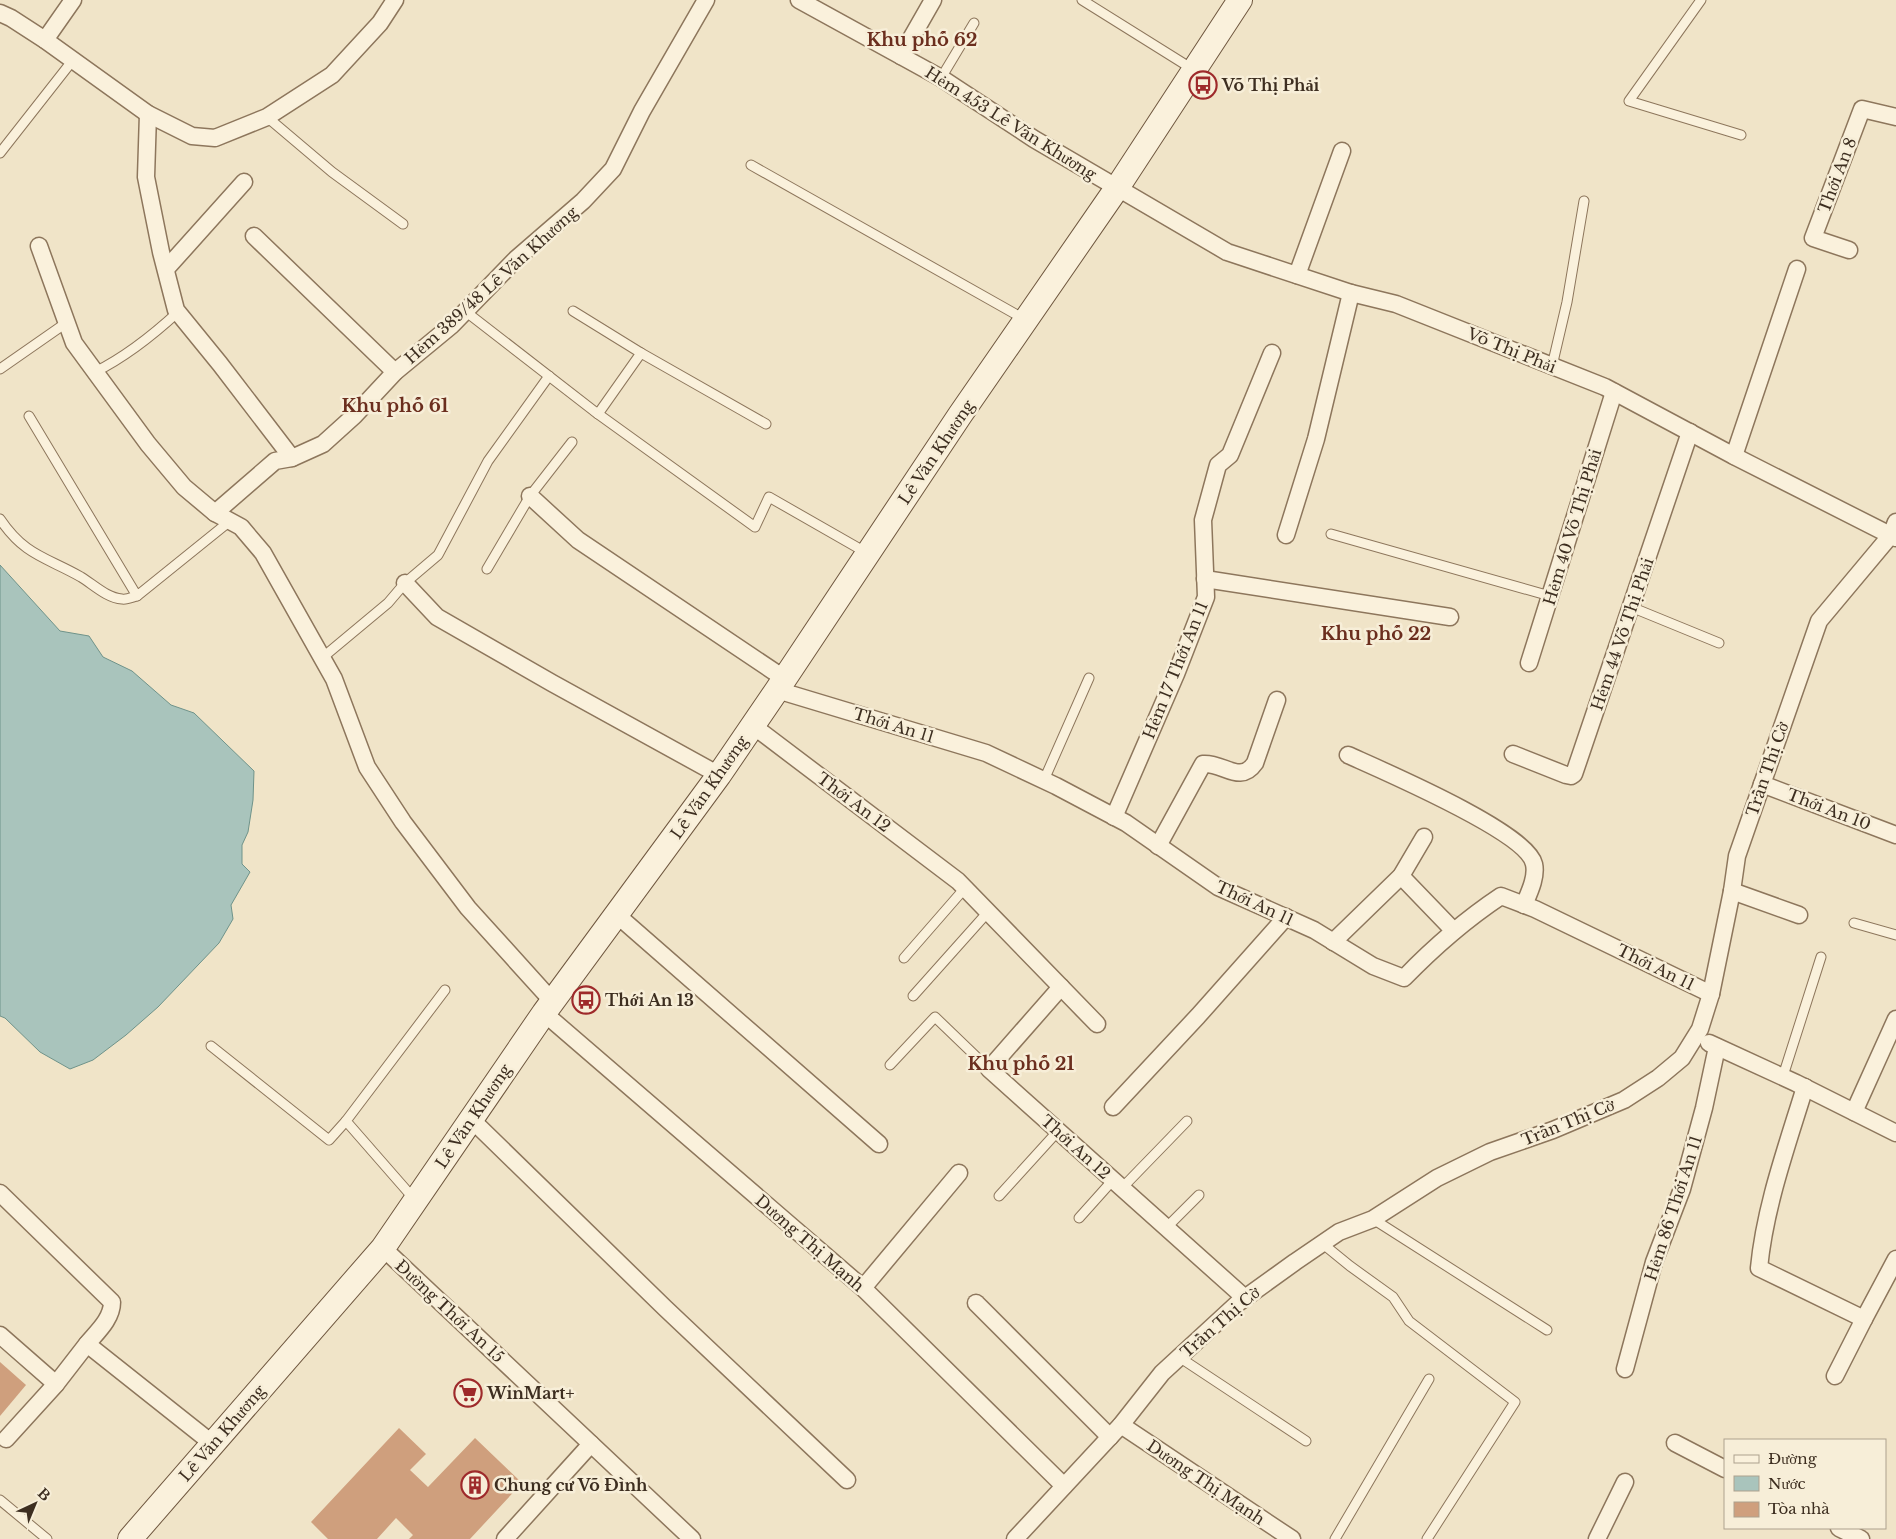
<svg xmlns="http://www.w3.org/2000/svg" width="1896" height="1539" viewBox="0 0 1896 1539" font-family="'Libre Baskerville',serif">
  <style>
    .water { fill: #a9c4bc; stroke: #6f938a }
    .building { fill: #cf9f7d }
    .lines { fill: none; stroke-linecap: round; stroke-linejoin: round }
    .lane-casing { stroke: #8d765c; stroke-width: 11 }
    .street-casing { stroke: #8d765c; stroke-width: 19 }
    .secondary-casing { stroke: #6f573f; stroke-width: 26 }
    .lane { stroke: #faf1dc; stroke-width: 9 }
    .street { stroke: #faf1dc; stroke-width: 16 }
    .secondary { stroke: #faf1dc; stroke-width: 24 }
    .labels { text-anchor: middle; stroke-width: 5; stroke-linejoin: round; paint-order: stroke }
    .poi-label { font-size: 16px; font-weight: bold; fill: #3d2e20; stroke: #f7eed8; text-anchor: start }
    .street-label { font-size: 16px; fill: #3d2e20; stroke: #f7eed8 }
    .neighbourhood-label { font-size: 18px; font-weight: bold; fill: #6b2e1e; stroke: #f7eed8 }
  </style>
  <rect width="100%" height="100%" fill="#f0e4c8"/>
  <polygon class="water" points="0,565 60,631 89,636 103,657 132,671 171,705 194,713 254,771 253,800 248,832 242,845 242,864 250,872 231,905 233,919 219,943 158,1007 126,1035 93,1060 70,1069 40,1052 5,1018 0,1016"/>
  <g class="building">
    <polygon points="0,1362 26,1385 0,1416"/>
    <polygon points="399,1428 426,1454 410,1470 428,1487 475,1438 522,1483 470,1539 409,1539 413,1535 396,1518 377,1539 328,1539 311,1522"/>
  </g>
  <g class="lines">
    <g class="lane-casing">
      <g id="lane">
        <polyline points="1082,0 1194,70"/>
        <polyline points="1701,0 1629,101 1741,135"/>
        <polyline points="941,78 974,23"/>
        <polyline points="267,117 332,172 403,224"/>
        <polyline points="0,153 73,60"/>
        <polyline points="751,165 1026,320"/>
        <polyline points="465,311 594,411 755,527 769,497 867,553"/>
        <polyline points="573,311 641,353"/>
        <polyline points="1552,366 1567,302 1584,201"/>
        <polyline points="0,369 66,323"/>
        <path d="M 95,372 C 127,356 152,336 178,312"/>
        <polyline points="598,414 641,353 766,424"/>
        <polyline points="29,416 137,596 230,521"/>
        <path d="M 0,519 C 25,556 46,557 81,577 C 94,585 107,598 122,599 C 126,600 133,597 137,596"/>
        <polyline points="1331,534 1550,596"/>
        <polyline points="487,569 530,496 572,442"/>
        <polyline points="1631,607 1719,643"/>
        <polyline points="322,658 388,603 405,583 438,555 488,461 549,376"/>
        <polyline points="1044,780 1089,678"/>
        <polyline points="1854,923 1896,935"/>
        <polyline points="904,958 965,888"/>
        <polyline points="913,996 988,912"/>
        <polyline points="211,1046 329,1140 346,1121"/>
        <polyline points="890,1065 935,1017 989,1069"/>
        <polyline points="1783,1076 1821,957"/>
        <polyline points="1122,1188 1187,1121"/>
        <polyline points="999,1196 1058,1131"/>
        <polyline points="415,1200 346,1121 445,990"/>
        <polyline points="1079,1218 1113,1180"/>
        <polyline points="1373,1219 1547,1330"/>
        <polyline points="1166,1228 1199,1195"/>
        <polyline points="1323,1244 1350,1266 1393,1297 1409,1321 1515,1402 1427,1539"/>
        <polyline points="1179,1357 1306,1441"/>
        <polyline points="0,1500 47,1539"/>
        <polyline points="1335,1539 1429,1379"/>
      </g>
    </g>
    <g class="street-casing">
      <g id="street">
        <polyline points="799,0 941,78 1034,139 1227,252 1351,293 1396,304 1605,387 1734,456 1896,538"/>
        <polyline points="0,13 11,18 45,40 148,114 192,136 215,138 267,117 332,75 380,23 395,0"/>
        <polyline points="45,40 73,0"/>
        <polyline points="901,56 933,0"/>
        <polyline points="148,114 146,177 161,252 176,310 220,364 292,458"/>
        <polyline points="254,236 395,372"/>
        <polyline points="39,246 74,343 148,444 184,487 215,513 241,527 263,553 334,679 367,767 403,822 468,908 553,1002"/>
        <polyline points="1849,250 1813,238 1862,109 1896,117"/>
        <polyline points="166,269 244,182"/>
        <polyline points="1297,275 1342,151"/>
        <polyline points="1734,456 1797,269"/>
        <polyline points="530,496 578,540 785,679"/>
        <polyline points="215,513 275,461 292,458 323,444 354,416 395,372 452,325 516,259 583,201 613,169 642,111 706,0"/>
        <polyline points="1286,535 1316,439 1351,293"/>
        <polyline points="1205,579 1450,617"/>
        <polyline points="405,583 437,617 552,683 719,775"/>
        <polyline points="1529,663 1614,392"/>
        <path d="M 777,690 L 986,753 L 1056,786 L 1126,823 L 1218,887 L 1314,930 L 1373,966 L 1404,978 C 1434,947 1465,920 1501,896 L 1535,909 L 1711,994"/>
        <polyline points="752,725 958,881 1097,1024"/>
        <polyline points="1513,754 1566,775 1571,776 1574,774 1690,432"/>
        <path d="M 1348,755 C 1381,770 1527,832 1534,864 C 1537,877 1529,893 1524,905"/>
        <polyline points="1762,784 1896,835"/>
        <polyline points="1114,817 1176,674 1206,597 1203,520 1218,465 1230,455 1272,353"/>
        <path d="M 1158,846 L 1203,764 C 1223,762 1240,785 1255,763 L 1277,700"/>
        <polyline points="1401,876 1454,931"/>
        <polyline points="1732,891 1799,915"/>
        <polyline points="617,915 879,1144"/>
        <polyline points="1333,942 1401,876 1424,837"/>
        <polyline points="1061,987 989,1069 1245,1298"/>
        <polyline points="544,1013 863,1288 1064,1486"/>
        <polyline points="1709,1043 1796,1083 1896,1133"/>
        <path d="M 1805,1087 C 1787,1146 1765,1206 1759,1268 L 1864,1319 L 1835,1376"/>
        <polyline points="1113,1107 1198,1016 1286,917"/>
        <polyline points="1854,1112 1896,1019"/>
        <polyline points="471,1119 665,1308 847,1480"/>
        <path d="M 0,1193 L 112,1302 C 112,1319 97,1332 87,1344 L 213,1444"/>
        <polyline points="383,1248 692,1539"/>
        <polyline points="863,1288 959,1173"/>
        <polyline points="976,1303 1110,1437"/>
        <polyline points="1864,1319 1896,1259"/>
        <polyline points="0,1335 56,1384"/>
        <polyline points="1625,1369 1654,1262 1682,1189 1704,1108 1717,1047"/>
        <polyline points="1121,1425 1292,1539"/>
        <polyline points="6,1439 56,1384 87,1344"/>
        <polyline points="1675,1443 1725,1469"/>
        <polyline points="1839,1528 1861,1539"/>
        <polyline points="505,1539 591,1444"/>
        <polyline points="1015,1539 1121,1425 1162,1373 1238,1303 1295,1262 1339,1232 1373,1219 1437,1178 1490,1152 1553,1130 1624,1100 1658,1078 1682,1058 1700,1029 1711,994 1732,891 1737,856 1819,621 1891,535 1896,522"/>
        <polyline points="1597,1539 1625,1482"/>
      </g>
    </g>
    <g class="secondary-casing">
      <polyline id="secondary" points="130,1539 383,1248 544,1013 719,775 777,690 960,415 1117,188 1240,0"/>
    </g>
    <use href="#lane" class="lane"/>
    <use href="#street" class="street"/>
    <use href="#secondary" class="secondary"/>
  </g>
  <defs>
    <g id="bus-ring" transform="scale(1.4375)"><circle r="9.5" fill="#f7eed8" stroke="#9e2a2b" stroke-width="1.5"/><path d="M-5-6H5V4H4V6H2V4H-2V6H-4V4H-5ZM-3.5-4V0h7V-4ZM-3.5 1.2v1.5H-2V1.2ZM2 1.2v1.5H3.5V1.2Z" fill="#9e2a2b"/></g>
    <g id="supermarket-ring" transform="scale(1.4375)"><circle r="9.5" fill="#f7eed8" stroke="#9e2a2b" stroke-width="1.5"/><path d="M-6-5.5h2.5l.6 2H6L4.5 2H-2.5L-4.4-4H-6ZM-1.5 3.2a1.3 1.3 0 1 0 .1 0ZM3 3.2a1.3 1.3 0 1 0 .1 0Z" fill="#9e2a2b"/></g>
    <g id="building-ring" transform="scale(1.4375)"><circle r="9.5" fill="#f7eed8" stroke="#9e2a2b" stroke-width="1.5"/><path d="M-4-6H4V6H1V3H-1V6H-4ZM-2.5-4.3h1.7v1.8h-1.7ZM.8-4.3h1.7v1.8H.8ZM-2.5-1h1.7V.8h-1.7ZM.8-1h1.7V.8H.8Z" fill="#9e2a2b"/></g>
  </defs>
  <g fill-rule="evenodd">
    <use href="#bus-ring" x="1203" y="85"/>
    <use href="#bus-ring" x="586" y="1000"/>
    <use href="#supermarket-ring" x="468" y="1393"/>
    <use href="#building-ring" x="475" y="1485"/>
  </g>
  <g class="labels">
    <g class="poi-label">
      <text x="1222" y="91">Võ Thị Phải</text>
      <text x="605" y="1006">Thới An 13</text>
      <text x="487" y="1399">WinMart+</text>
      <text x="494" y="1491">Chung cư Võ Đình</text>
    </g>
    <g class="street-label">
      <text transform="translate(1011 123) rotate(32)" y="6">Hẻm 453 Lê Văn Khương</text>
      <text transform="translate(1837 175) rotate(-69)" y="6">Thới An 8</text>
      <text transform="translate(491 285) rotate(-42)" y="6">Hẻm 389/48 Lê Văn Khương</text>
      <text transform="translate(1512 350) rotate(22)" y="6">Võ Thị Phải</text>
      <text transform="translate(936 452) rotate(-56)" y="6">Lê Văn Khương</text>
      <text transform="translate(1572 527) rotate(-73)" y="6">Hẻm 40 Võ Thị Phải</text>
      <text transform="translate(1622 634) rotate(-71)" y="6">Hẻm 44 Võ Thị Phải</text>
      <text transform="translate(1175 670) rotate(-68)" y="6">Hẻm 17 Thới An 11</text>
      <text transform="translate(894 725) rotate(17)" y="6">Thới An 11</text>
      <text transform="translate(1767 769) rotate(-71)" y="6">Trần Thị Cờ</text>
      <text transform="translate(709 787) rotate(-55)" y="6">Lê Văn Khương</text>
      <text transform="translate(854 802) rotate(37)" y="6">Thới An 12</text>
      <text transform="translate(1829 809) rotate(21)" y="6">Thới An 10</text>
      <text transform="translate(1255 903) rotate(25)" y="6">Thới An 11</text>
      <text transform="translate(1656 967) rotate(26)" y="6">Thới An 11</text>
      <text transform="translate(473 1116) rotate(-56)" y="6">Lê Văn Khương</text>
      <text transform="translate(1568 1122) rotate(-22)" y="6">Trần Thị Cờ</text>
      <text transform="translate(1076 1147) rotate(42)" y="6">Thới An 12</text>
      <text transform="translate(1673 1208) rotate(-72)" y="6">Hẻm 86 Thới An 11</text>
      <text transform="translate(810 1243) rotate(41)" y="6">Dương Thị Mạnh</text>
      <text transform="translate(450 1311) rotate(43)" y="6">Đường Thới An 15</text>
      <text transform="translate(1220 1322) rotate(-41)" y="6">Trần Thị Cờ</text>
      <text transform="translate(222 1433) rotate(-49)" y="6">Lê Văn Khương</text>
      <text transform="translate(1206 1482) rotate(34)" y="6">Dương Thị Mạnh</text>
    </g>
    <g class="neighbourhood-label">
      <text x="922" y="46">Khu phố 62</text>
      <text x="395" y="412">Khu phố 61</text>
      <text x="1376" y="640">Khu phố 22</text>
      <text x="1021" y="1070">Khu phố 21</text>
    </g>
  </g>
  <rect x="1724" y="1439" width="162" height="90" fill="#f7eed8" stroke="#ada18e"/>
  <rect x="1734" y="1455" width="25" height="8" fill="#faf1dc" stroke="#ada18e"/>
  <text x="1768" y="1464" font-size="15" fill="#3d2e20">Đường</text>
  <rect x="1734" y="1476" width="25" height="15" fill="#a9c4bc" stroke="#ada18e"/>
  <text x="1768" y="1489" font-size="15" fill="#3d2e20">Nước</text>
  <rect x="1734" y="1502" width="25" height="15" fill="#cf9f7d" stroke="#ada18e"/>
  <text x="1768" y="1514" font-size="15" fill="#3d2e20">Tòa nhà</text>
  <g transform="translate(35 1504) rotate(44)" stroke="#f7eed8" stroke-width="4" paint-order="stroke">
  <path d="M0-4L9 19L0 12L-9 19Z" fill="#3d2e20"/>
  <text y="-8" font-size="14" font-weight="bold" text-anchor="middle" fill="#3d2e20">B</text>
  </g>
</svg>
